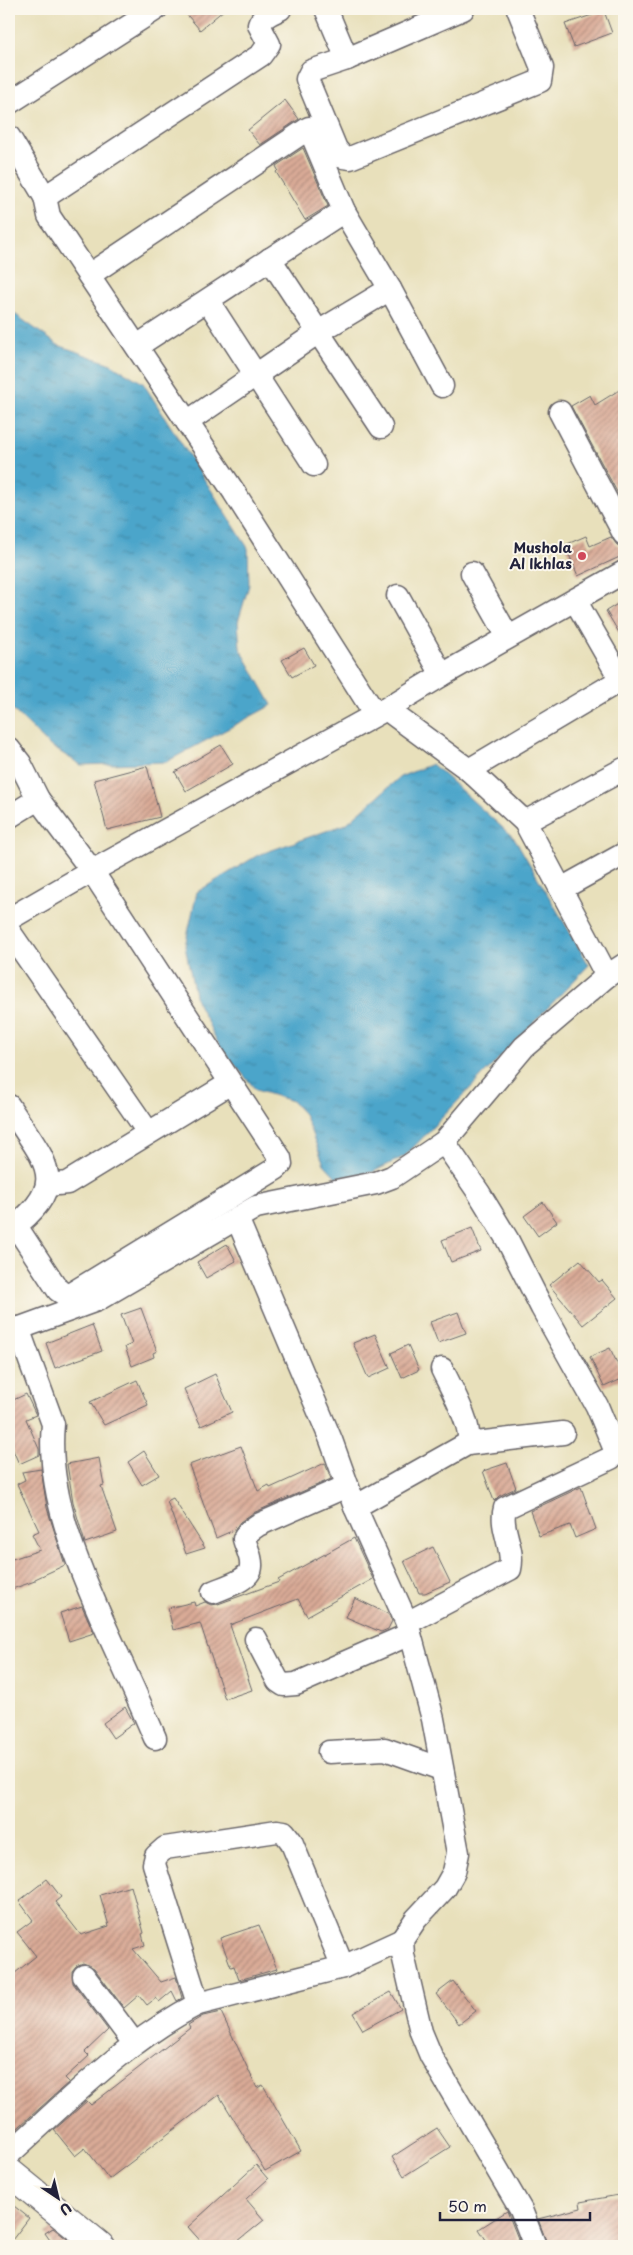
<svg xmlns="http://www.w3.org/2000/svg" width="633" height="2255" viewBox="0 0 633 2255" font-family="'Playpen Sans',sans-serif">
  <style>
    .water { fill: url(#water-ripples); stroke: #376482 }
    .building { fill: url(#building-hatch) }
    .lines { fill: none; stroke-linecap: round; stroke-linejoin: round }
    .minor-casing { stroke: #676468; stroke-width: 25 }
    .primary-casing { stroke: #676468; stroke-width: 30 }
    .minor { stroke: #fff; stroke-width: 22 }
    .primary { stroke: #fff; stroke-width: 28 }
    .poi-dot { fill: #d1495b; stroke: #fbf7ec; stroke-width: 2 }
    .labels { text-anchor: middle; stroke-width: 4; stroke-linejoin: round; paint-order: stroke }
    .poi-label { font-size: 14px; font-weight: bold; fill: #22223b; stroke: #fbf7ec; text-anchor: end }
  </style>
  <defs>
    <pattern id="water-ripples" width="26" height="14" patternUnits="userSpaceOnUse" patternTransform="scale(1.25)"><rect width="26" height="14" fill="#4ca5ca"/><path d="M2 4q2-2 4 0t4 0M15 11q2-2 4 0t4 0" fill="none" stroke="#3f86a5"/></pattern>
    <pattern id="building-hatch" width="6" height="6" patternUnits="userSpaceOnUse" patternTransform="scale(1.25)"><rect width="6" height="6" fill="#daab97"/><path d="M-1 1l2-2M0 6l6-6M5 7l2-2" fill="none" stroke="#b08b7c"/></pattern>
  </defs>
  <rect width="100%" height="100%" fill="#fbf7ec"/>
  <filter id="ink" filterUnits="userSpaceOnUse"><feTurbulence type="fractalNoise" baseFrequency=".02" numOctaves="2"/><feDisplacementMap in="SourceGraphic" scale="10" xChannelSelector="R" yChannelSelector="G"/><feConvolveMatrix kernelMatrix="1 2 1 2 8 2 1 2 1" color-interpolation-filters="sRGB"/></filter>
  <filter id="wash" filterUnits="userSpaceOnUse"><feTurbulence type="fractalNoise" baseFrequency=".0096" numOctaves="4" result="noise"/><feDisplacementMap in="SourceGraphic" scale="20" xChannelSelector="R" yChannelSelector="G"/><feGaussianBlur stdDeviation="1.12" result="paint"/><feColorMatrix in="noise" values="0 0 0 0 0 0 0 0 0 0 0 0 0 0 0 0 0 1.4 0 .05"/><feComposite in="paint" operator="in"/></filter>
  <g filter="url(#wash)">
    <rect width="100%" height="100%" fill="#e8e0bb"/>
    <g class="water">
      <polygon points="9,310 58,345 111,364 143,383 248,548 249,585 238,622 240,648 272,705 166,762 81,765 49,745 9,706"/>
      <polygon points="432,764 515,839 589,965 405,1156 373,1172 337,1178 324,1164 304,1114 292,1101 256,1090 220,1047 196,1000 185,946 197,892 258,855 346,824 400,777"/>
    </g>
    <g id="blocks">
      <g class="building">
        <polygon points="182,9 225,9 200,30"/>
        <polygon points="604,11 612,33 574,47 565,24"/>
        <polygon points="285,100 299,119 260,145 248,130"/>
        <polygon points="303,148 328,206 305,220 276,172 278,170 276,166"/>
        <polygon points="624,387 624,505 571,406 590,395 595,405"/>
        <polygon points="586,536 590,546 611,537 617,545 624,547 624,555 578,576 565,545"/>
        <polygon points="624,600 624,641 606,611"/>
        <polygon points="304,648 314,665 292,677 282,660"/>
        <polygon points="221,745 233,764 186,791 175,772"/>
        <polygon points="147,766 160,817 107,830 94,780"/>
        <polygon points="543,1202 557,1222 538,1236 524,1216"/>
        <polygon points="472,1228 481,1251 451,1262 442,1240"/>
        <polygon points="227,1244 236,1261 206,1278 197,1262"/>
        <polygon points="580,1260 599,1282 602,1280 617,1298 583,1325 549,1285"/>
        <polygon points="141,1308 157,1351 153,1353 154,1357 132,1366 125,1347 132,1344 121,1315"/>
        <polygon points="458,1312 466,1333 438,1343 430,1322"/>
        <polygon points="92,1325 102,1351 55,1368 46,1343"/>
        <polygon points="375,1334 390,1368 368,1378 353,1343"/>
        <polygon points="408,1345 419,1370 402,1378 391,1353"/>
        <polygon points="610,1348 624,1378 604,1387 590,1357"/>
        <polygon points="215,1374 232,1412 201,1426 184,1389"/>
        <polygon points="137,1380 148,1405 104,1425 90,1402"/>
        <polygon points="26,1394 36,1415 26,1419 39,1449 39,1455 19,1464 9,1441 9,1402"/>
        <polygon points="241,1446 258,1491 269,1485 270,1488 325,1463 331,1479 253,1513 240,1522 234,1530 216,1538 189,1465"/>
        <polygon points="144,1451 159,1475 142,1485 128,1462"/>
        <polygon points="99,1458 104,1485 101,1486 117,1532 85,1543 73,1502 67,1464"/>
        <polygon points="507,1463 516,1488 499,1496 494,1501 483,1471"/>
        <polygon points="41,1469 47,1508 65,1565 35,1579 35,1581 12,1589 9,1579 9,1560 40,1550 32,1534 39,1531 17,1484 25,1480 22,1472"/>
        <polygon points="581,1487 596,1529 575,1538 570,1525 539,1536 530,1511"/>
        <polygon points="173,1498 205,1548 186,1554 167,1501"/>
        <polygon points="354,1538 373,1579 307,1616 298,1599 230,1625 252,1690 225,1699 200,1623 173,1630 168,1608 194,1602 195,1606 205,1602 211,1605 218,1604 279,1582 278,1580"/>
        <polygon points="433,1547 450,1582 425,1593 419,1593 404,1561"/>
        <polygon points="355,1598 388,1614 392,1621 388,1629 381,1632 346,1617"/>
        <polygon points="82,1606 94,1633 69,1641 60,1613"/>
        <polygon points="125,1707 134,1723 113,1738 103,1723"/>
        <polygon points="47,1879 61,1897 55,1902 81,1935 109,1926 100,1895 131,1886 144,1933 142,1934 145,1945 133,1949 161,1982 176,1977 182,1998 177,2001 172,1991 159,2002 156,1998 147,2005 139,1995 124,2008 94,1968 83,1963 76,1966 72,1971 73,1983 108,2030 85,2052 89,2056 65,2078 69,2082 11,2134 9,2132 9,1978 36,1956 17,1932 33,1920 19,1901"/>
        <polygon points="259,1925 277,1969 239,1980 234,1966 231,1967 220,1938"/>
        <polygon points="453,1981 476,2011 459,2024 436,1994"/>
        <polygon points="391,1992 401,2009 363,2030 353,2013"/>
        <polygon points="221,2012 257,2088 263,2085 301,2151 265,2171 219,2095 109,2179 85,2148 75,2156 54,2130 87,2101 91,2105 190,2028 188,2025 203,2016"/>
        <polygon points="437,2128 450,2147 404,2176 392,2157"/>
        <polygon points="256,2165 268,2179 246,2199 264,2220 232,2246 205,2246 188,2227"/>
        <polygon points="624,2194 624,2246 548,2246 538,2219 581,2208 580,2202"/>
        <polygon points="9,2202 29,2218 9,2244"/>
        <polygon points="507,2211 521,2246 490,2246 479,2229"/>
        <polygon points="53,2228 76,2246 54,2246 45,2233"/>
      </g>
    </g>
  </g>
  <g filter="url(#ink)">
    <use href="#blocks" fill-opacity="0" stroke="#676468" stroke-width="1"/>
    <g class="lines">
      <g class="minor-casing">
        <g id="minor">
          <polyline points="326,9 347,59 463,9"/>
          <polyline points="347,59 311,71 307,79 336,149 343,157 350,158 540,81 542,68 518,9"/>
          <polyline points="9,103 156,9"/>
          <polyline points="9,137 45,197 49,216 234,492 375,714"/>
          <path d="M 45,197 L 261,55 L 269,44 L 259,25 C 262,16 272,13 280,9"/>
          <polyline points="270,259 381,427"/>
          <polyline points="89,275 309,128 344,211 390,289 442,386"/>
          <polyline points="208,301 314,465"/>
          <polyline points="137,346 344,211"/>
          <polyline points="560,412 624,534"/>
          <polyline points="187,422 320,331 390,289"/>
          <polyline points="472,573 508,637"/>
          <polyline points="398,596 442,675"/>
          <polyline points="575,600 621,680"/>
          <polyline points="386,709 469,770 525,822 607,976"/>
          <polyline points="9,749 20,763 38,799 92,871 280,1158 281,1164 277,1168 71,1294 64,1294 58,1290 16,1226"/>
          <polyline points="469,770 624,678"/>
          <polyline points="9,817 38,799"/>
          <polyline points="525,822 624,769"/>
          <polyline points="561,889 624,854"/>
          <polyline points="9,919 92,871 386,709 442,675 624,572"/>
          <polyline points="9,931 148,1132"/>
          <path d="M 9,1106 C 44,1162 74,1182 9,1231"/>
          <polyline points="48,1185 67,1183 229,1084"/>
          <polyline points="237,1218 331,1440 355,1507 407,1623 433,1719 458,1853 454,1872 445,1888 416,1919 402,1940 403,1955 421,2032 431,2056 521,2210 535,2246"/>
          <path d="M 18,1328 L 53,1424 C 46,1495 80,1570 108,1633 C 124,1668 140,1703 155,1738"/>
          <polyline points="9,1332 97,1300 256,1207 376,1183 392,1177 444,1142 524,1047 607,976 624,965"/>
          <path d="M 442,1369 C 449,1384 475,1430 467,1444"/>
          <polyline points="355,1507 467,1444 563,1433"/>
          <path d="M 213,1592 C 224,1587 251,1580 251,1566 C 252,1557 246,1547 244,1539 L 248,1532 L 258,1525 L 347,1486"/>
          <path d="M 407,1623 L 510,1569 C 515,1548 499,1528 505,1508 L 611,1458 L 616,1452 L 597,1406 L 542,1308 L 507,1239 L 479,1193 L 444,1142"/>
          <polyline points="256,1639 278,1681 284,1685 296,1684 410,1634"/>
          <polyline points="329,1752 385,1749 441,1769"/>
          <polyline points="84,1976 134,2043"/>
          <polyline points="198,2004 154,1864 156,1856 165,1848 277,1831 284,1832 291,1841 343,1967"/>
          <path d="M 9,2154 C 69,2100 126,2041 198,2004 L 343,1967 L 402,1940"/>
        </g>
      </g>
      <g class="primary-casing">
        <polyline id="primary" points="9,2172 100,2246"/>
      </g>
      <use href="#minor" class="minor"/>
      <use href="#primary" class="primary"/>
    </g>
  </g>
  <circle class="poi-dot" cx="582" cy="556" r="5"/>
  <g class="labels">
    <g class="poi-label">
      <text x="572" y="553">Mushola<tspan x="572" dy="16">Al Ikhlas</tspan></text>
    </g>
  </g>
  <rect width="633" height="2255" fill="none" stroke="#fbf7ec" stroke-width="30"/>
  <g transform="translate(58 2198) rotate(145)" stroke="#fbf7ec" stroke-width="4" paint-order="stroke">
  <path d="M0-4L9 19L0 12L-9 19Z" fill="#22223b"/>
  <text y="-8" font-size="14" font-weight="bold" text-anchor="middle" fill="#22223b">U</text>
  </g>
  <path d="M440 2212v8h150v-8" fill="none" stroke="#22223b" stroke-width="2.5"/>
  <text x="448" y="2212" font-size="15" fill="#22223b" stroke="#fbf7ec" stroke-width="4" paint-order="stroke">50 m</text>
</svg>
